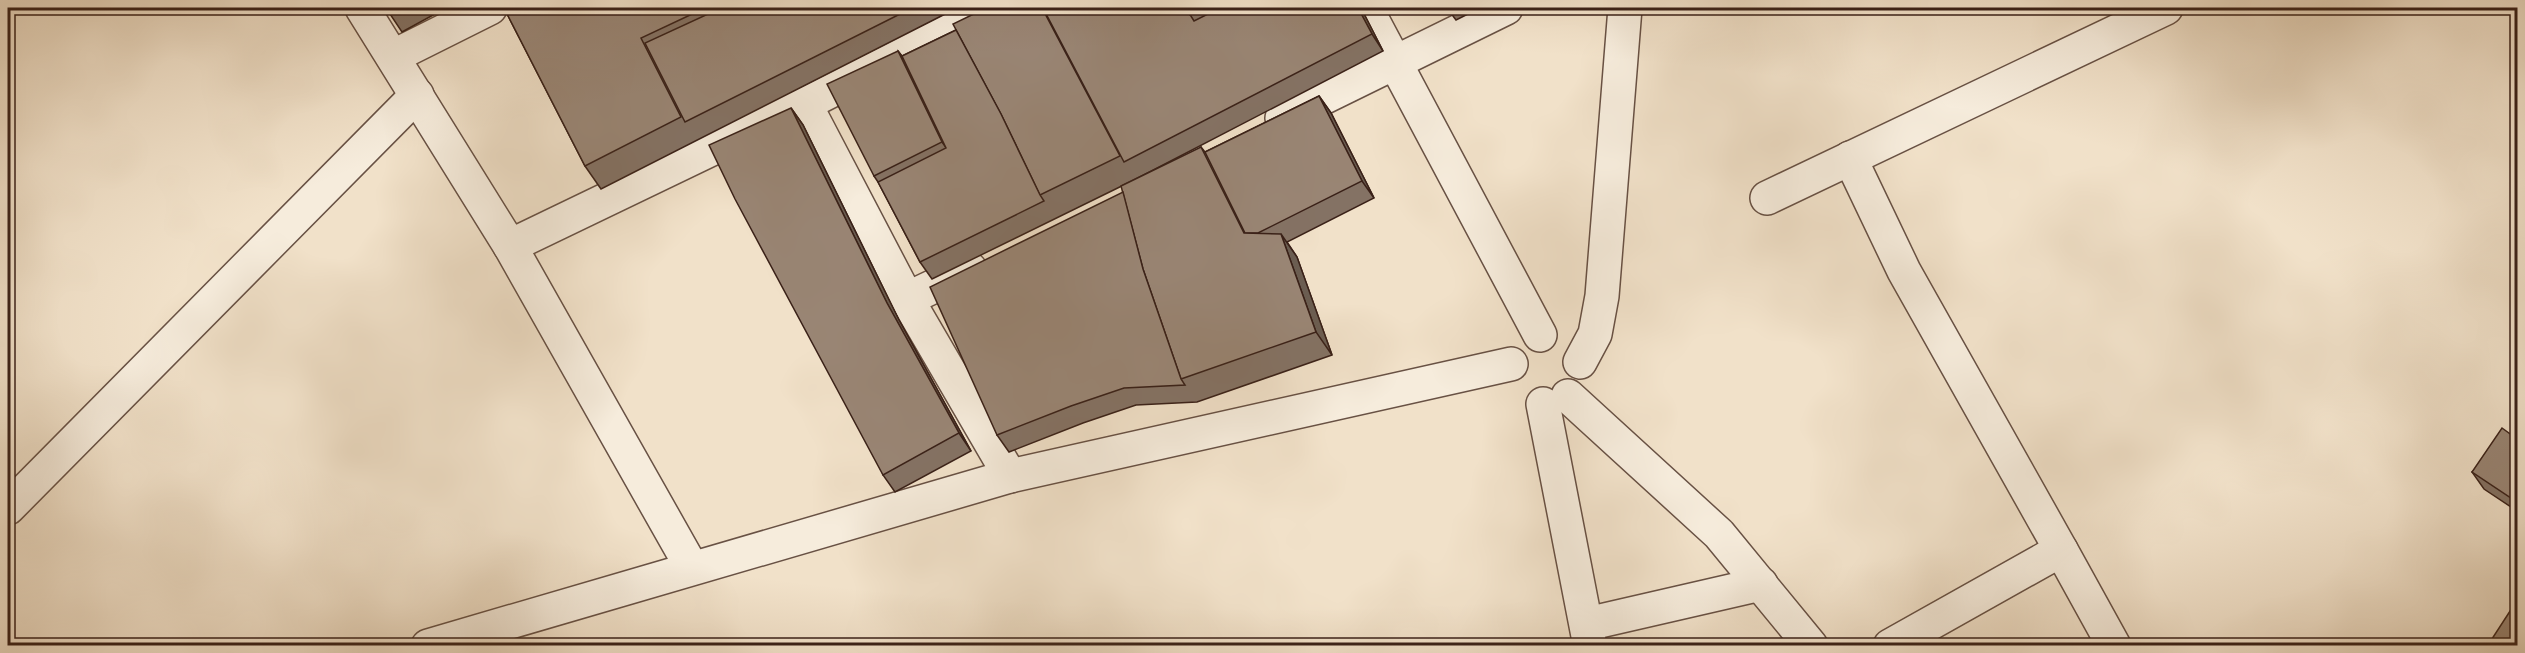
<svg xmlns="http://www.w3.org/2000/svg" width="2525" height="653" viewBox="0 0 2525 653" font-family="Cardo,serif">
  <style>
    .lines { fill: none; stroke-linecap: round; stroke-linejoin: round }
    .street-casing { stroke: #685144; stroke-width: 36 }
    .street { stroke: #f6ecdc; stroke-width: 33 }
    .wall { fill: #847264; stroke: #3a2118; stroke-width: 1.5 }
    .shaded-wall { fill: #6b5d51; stroke: #3a2118; stroke-width: 1.5 }
    .building { fill: #998574; stroke: #3a2118; stroke-width: 1.5 }
  </style>
  <rect width="100%" height="100%" fill="#f1e1c9"/>
  <filter id="stains"><feTurbulence type="fractalNoise" baseFrequency=".00333" numOctaves="4"/><feColorMatrix values="0 0 0 0 .2 0 0 0 0 .09 0 0 0 0 .02 0 0 0 .5 -.17"/></filter>
  <radialGradient id="worn" r=".72"><stop offset=".6" stop-color="#630" stop-opacity="0"/><stop offset="1" stop-color="#630" stop-opacity=".3"/></radialGradient>
  <g class="lines">
    <g class="street-casing">
      <g id="street">
        <polyline points="362,8 510,246 805,104 994,8"/>
        <polyline points="1366,8 1540,335"/>
        <polyline points="394,56 490,8"/>
        <polyline points="805,104 907,299 1010,476"/>
        <polyline points="1282,118 1506,8"/>
        <polyline points="1850,158 1904,271 2061,550"/>
        <polyline points="1767,198 2166,8"/>
        <polyline points="510,246 692,568"/>
        <polyline points="907,299 970,269"/>
        <polyline points="1580,362 1595,334 1602,296 1625,8"/>
        <polyline points="1568,396 1719,534 1811,646"/>
        <polyline points="1543,404 1590,646"/>
        <polyline points="8,508 417,95"/>
        <polyline points="1587,624 1761,584"/>
        <polyline points="428,646 1010,476 1511,364"/>
        <polyline points="1890,646 2061,550 2114,646"/>
      </g>
    </g>
    <use href="#street" class="street"/>
  </g>
  <g class="wall">
    <polygon points="386,8 446,8 402,32"/>
    <polygon points="504,8 957,8 601,189 585,166"/>
    <polygon points="986,8 1361,8 1383,51 1136,179 932,279 920,262 878,182 874,176 898,51 902,56 956,30"/>
    <polygon points="1447,8 1480,8 1456,20"/>
    <polygon points="1319,96 1331,113 1374,198 1287,242 1297,257 1332,355 1197,402 1136,405 1083,423 1009,452 997,435 1201,147 1205,152"/>
    <polygon points="791,108 803,125 899,320 971,451 895,492 883,475"/>
    <polygon points="2517,439 2517,511 2484,489 2472,472"/>
  </g>
  <g class="shaded-wall">
    <polygon points="1358,8 1361,8 1383,51 1372,34"/>
    <polygon points="898,51 914,73 958,164 942,142"/>
    <polygon points="1319,96 1331,113 1374,198 1362,181"/>
    <polygon points="791,108 803,125 899,320 971,451 959,433 887,303"/>
    <polygon points="1281,234 1297,257 1332,355 1316,332"/>
  </g>
  <g class="building">
    <polygon points="504,8 705,8 641,38 681,117 585,166"/>
    <polygon points="721,8 912,8 685,122 645,43"/>
    <polygon points="986,8 1042,8 1120,156 1040,195 1001,114 953,24"/>
    <polygon points="1043,8 1186,8 1194,21 1220,8 1358,8 1372,34 1124,162"/>
    <polygon points="1186,8 1205,8 1190,15"/>
    <polygon points="956,30 1001,114 1040,195 1044,201 920,262 878,182 946,148 902,56"/>
    <polygon points="898,51 942,142 874,176 827,84"/>
    <polygon points="1319,96 1362,181 1258,233 1245,233 1205,152"/>
    <polygon points="791,108 887,303 959,433 883,475 735,199 709,145"/>
    <polygon points="1201,147 1244,233 1281,234 1316,332 1181,379 1143,269 1121,186"/>
    <polygon points="1123,192 1143,269 1181,379 1185,385 1124,388 1071,406 997,435 930,287"/>
    <polygon points="2502,428 2517,439 2517,502 2472,472"/>
    <polygon points="2514,605 2517,608 2517,645 2488,645"/>
  </g>
  <rect width="2525" height="653" fill="none" stroke="#f1e1c9" stroke-width="30"/>
  <rect x="9" y="9" width="2507" height="635" fill="none" stroke="#3a2118" stroke-width="3"/>
  <rect x="15" y="15" width="2495" height="623" fill="none" stroke="#3a2118" stroke-width="1.5"/>
  <rect width="100%" height="100%" filter="url(#stains)"/>
  <rect width="100%" height="100%" fill="url(#worn)"/>
</svg>
